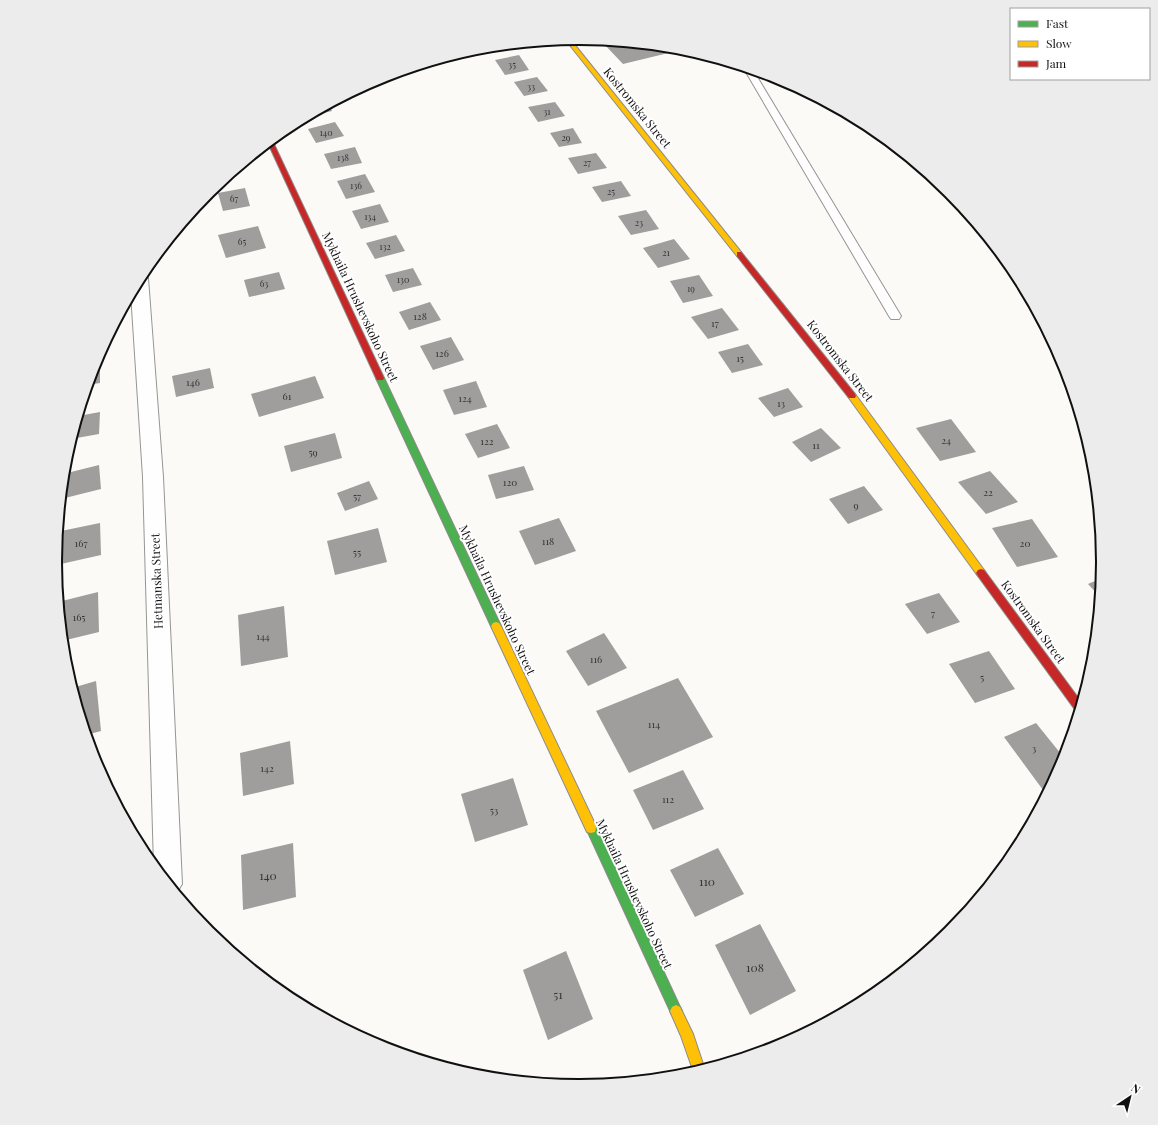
<svg xmlns="http://www.w3.org/2000/svg" width="1158" height="1125" viewBox="0 0 1158 1125" font-family="'Playfair Display',serif">
  <style>
    .building { fill: #a09e9c }
    .lines { fill: none; stroke-linecap: round; stroke-linejoin: round }
    .lane-casing { stroke: #969594; stroke-width: 2 }
    .street-casing { stroke: #969594; stroke-width: 2 }
    .fast-casing { stroke: #8d8c8b; stroke-width: 2 }
    .slow-casing { stroke: #8d8c8b; stroke-width: 2 }
    .jam-casing { stroke: #8d8c8b; stroke-width: 2 }
    .lane { fill: #fffefe; fill-rule: evenodd }
    .street { fill: #fffefe; fill-rule: evenodd }
    .fast { fill: #4caf50; fill-rule: evenodd }
    .slow { fill: #ffc107; fill-rule: evenodd }
    .jam { fill: #c62828; fill-rule: evenodd }
    .labels { text-anchor: middle; stroke-width: 4; stroke-linejoin: round; paint-order: stroke }
    .far-number-label { font-size: 9px; fill: #343433 }
    .number-label { font-size: 10px; fill: #343433 }
    .street-label { font-size: 12px; fill: #101010; stroke: #fff }
    .near-number-label { font-size: 12px; fill: #343433 }
    .rim { fill: none; stroke: #101010; stroke-width: 2 }
  </style>
  <rect width="100%" height="100%" fill="#fcfaf7"/>
  <g class="building">
    <polygon points="614,41 682,48 685,49 623,64 604,44"/>
    <polygon points="519,55 529,70 505,75 495,60"/>
    <polygon points="537,77 548,91 524,96 514,82"/>
    <polygon points="555,102 565,116 538,122 528,107"/>
    <polygon points="329,104 332,111 307,117 307,116"/>
    <polygon points="335,122 344,136 316,143 308,129"/>
    <polygon points="573,128 582,143 559,147 550,133"/>
    <polygon points="355,147 362,163 331,169 324,154"/>
    <polygon points="596,153 607,168 578,174 568,158"/>
    <polygon points="365,174 375,192 346,199 337,181"/>
    <polygon points="621,181 631,196 602,202 592,187"/>
    <polygon points="245,188 250,206 223,211 218,193"/>
    <polygon points="380,204 389,222 361,229 352,211"/>
    <polygon points="646,210 659,229 631,235 618,216"/>
    <polygon points="258,226 266,248 226,258 218,235"/>
    <polygon points="396,235 405,251 375,259 366,243"/>
    <polygon points="674,239 690,259 658,268 643,248"/>
    <polygon points="413,268 422,285 393,292 385,275"/>
    <polygon points="279,272 285,289 249,297 244,280"/>
    <polygon points="699,275 713,296 683,303 670,281"/>
    <polygon points="430,302 441,320 409,330 399,312"/>
    <polygon points="722,308 739,330 708,339 691,317"/>
    <polygon points="451,337 464,360 433,370 420,346"/>
    <polygon points="748,344 763,365 732,373 718,352"/>
    <polygon points="100,360 100,383 87,385 95,362"/>
    <polygon points="210,368 214,388 176,397 172,376"/>
    <polygon points="315,376 324,398 259,417 251,394"/>
    <polygon points="476,381 487,407 454,415 443,390"/>
    <polygon points="788,388 803,407 774,417 758,398"/>
    <polygon points="100,412 99,434 71,439 78,416"/>
    <polygon points="951,419 976,452 940,461 916,428"/>
    <polygon points="497,424 510,448 478,458 465,434"/>
    <polygon points="821,428 841,448 811,462 792,442"/>
    <polygon points="335,433 342,458 291,472 284,446"/>
    <polygon points="99,465 101,489 61,499 63,474"/>
    <polygon points="524,466 534,490 496,499 488,475"/>
    <polygon points="990,471 1018,502 986,514 958,482"/>
    <polygon points="369,481 378,499 345,511 337,493"/>
    <polygon points="864,486 883,510 848,524 829,499"/>
    <polygon points="559,518 576,551 535,565 519,531"/>
    <polygon points="1032,519 1058,557 1017,567 992,528"/>
    <polygon points="100,523 101,555 61,564 61,531"/>
    <polygon points="378,528 387,562 335,575 327,541"/>
    <polygon points="1102,578 1100,597 1088,584"/>
    <polygon points="98,592 99,632 62,641 58,602"/>
    <polygon points="939,593 960,622 927,634 905,604"/>
    <polygon points="284,606 288,657 241,666 238,615"/>
    <polygon points="604,633 627,668 588,686 566,651"/>
    <polygon points="989,651 1015,689 975,703 949,664"/>
    <polygon points="678,678 713,737 629,773 596,711"/>
    <polygon points="96,681 101,731 86,735 72,688"/>
    <polygon points="1036,723 1065,759 1051,786 1043,790 1004,737"/>
    <polygon points="290,741 294,784 243,796 240,753"/>
    <polygon points="683,770 704,809 653,830 633,790"/>
    <polygon points="513,778 528,825 475,842 461,794"/>
    <polygon points="293,843 296,897 243,910 241,855"/>
    <polygon points="718,848 744,894 695,917 670,870"/>
    <polygon points="760,924 796,991 750,1015 715,945"/>
    <polygon points="566,951 593,1019 548,1040 523,970"/>
    <polygon points="806,1032 780,1047 771,1050 770,1048"/>
  </g>
  <g class="lines">
    <g class="lane-casing">
      <polygon id="lane" points="743,67 753,70 901,316 899,319 891,319 889,316"/>
    </g>
    <g class="street-casing">
      <polygon id="street" points="142,273 145,274 148,278 163,477 182,884 176,894 154,867 143,477 131,293"/>
    </g>
    <g class="fast-casing">
      <g id="fast">
        <polygon points="380,375 384,378 501,626 499,629 496,630 493,629 491,626 376,378"/>
        <polygon points="591,823 595,824 680,1007 682,1011 680,1015 676,1017 672,1015 586,828 587,824"/>
      </g>
    </g>
    <g class="slow-casing">
      <g id="slow">
        <polygon points="565,39 570,39 741,252 741,256 737,256"/>
        <polygon points="852,393 855,394 984,570 986,573 984,576 978,576 849,398 848,396"/>
        <polygon points="496,622 499,623 501,626 595,824 596,828 595,832 591,833 587,832 491,626 493,623"/>
        <polygon points="676,1005 680,1007 693,1034 705,1070 694,1073 681,1036 670,1011 672,1007"/>
      </g>
    </g>
    <g class="jam-casing">
      <g id="jam">
        <polygon points="272,140 384,378 383,380 377,380 376,378 268,143"/>
        <polygon points="737,252 741,252 855,394 856,396 855,398 849,398 737,256"/>
        <polygon points="981,569 984,570 1082,703 1079,712 1076,711 978,576 976,573 978,570"/>
      </g>
    </g>
    <use href="#lane" class="lane"/>
    <use href="#street" class="street"/>
    <use href="#fast" class="fast"/>
    <use href="#slow" class="slow"/>
    <use href="#jam" class="jam"/>
  </g>
  <g class="labels">
    <g class="far-number-label">
      <text x="512" y="68">35</text>
      <text x="531" y="90">33</text>
      <text x="547" y="115">31</text>
      <text x="326" y="136">140</text>
      <text x="566" y="141">29</text>
      <text x="343" y="161">138</text>
      <text x="587" y="166">27</text>
      <text x="356" y="189">136</text>
      <text x="611" y="195">25</text>
      <text x="234" y="202">67</text>
      <text x="370" y="220">134</text>
      <text x="639" y="226">23</text>
      <text x="242" y="245">65</text>
      <text x="385" y="250">132</text>
      <text x="666" y="256">21</text>
      <text x="403" y="283">130</text>
      <text x="264" y="287">63</text>
      <text x="691" y="292">19</text>
    </g>
    <g class="number-label">
      <text x="420" y="320">128</text>
      <text x="715" y="327">17</text>
      <text x="442" y="357">126</text>
      <text x="740" y="362">15</text>
      <text x="193" y="386">146</text>
      <text x="287" y="400">61</text>
      <text x="465" y="402">124</text>
      <text x="781" y="407">13</text>
      <text x="946" y="444">24</text>
      <text x="487" y="445">122</text>
      <text x="816" y="449">11</text>
      <text x="313" y="456">59</text>
      <text x="510" y="486">120</text>
      <text x="988" y="496">22</text>
      <text x="357" y="500">57</text>
      <text x="856" y="509">9</text>
      <text x="548" y="545">118</text>
      <text x="81" y="547">167</text>
      <text x="1025" y="547">20</text>
      <text x="357" y="556">55</text>
      <text x="933" y="617">7</text>
      <text x="79" y="621">165</text>
      <text x="263" y="640">144</text>
      <text x="596" y="663">116</text>
      <text x="982" y="681">5</text>
      <text x="654" y="728">114</text>
      <text x="1034" y="752">3</text>
      <text x="267" y="772">142</text>
      <text x="668" y="803">112</text>
      <text x="494" y="814">53</text>
    </g>
    <g class="street-label">
      <text transform="translate(637 108) rotate(51)" y="4">Kostromska Street</text>
      <text transform="translate(360 307) rotate(65)" y="4">Mykhaila Hrushevskoho Street</text>
      <text transform="translate(840 361) rotate(52)" y="4">Kostromska Street</text>
      <text transform="translate(157 581) rotate(-92)" y="4">Hetmanska Street</text>
      <text transform="translate(497 600) rotate(65)" y="4">Mykhaila Hrushevskoho Street</text>
      <text transform="translate(1033 622) rotate(54)" y="4">Kostromska Street</text>
      <text transform="translate(634 894) rotate(65)" y="4">Mykhaila Hrushevskoho Street</text>
    </g>
    <g class="near-number-label">
      <text x="268" y="880">140</text>
      <text x="707" y="886">110</text>
      <text x="755" y="972">108</text>
      <text x="558" y="999">51</text>
    </g>
  </g>
  <path d="M0 0H1158V1125H0ZM62 562a517 517 0 1 1 1034 0a517 517 0 1 1-1034 0Z" fill="#ececec" fill-rule="evenodd"/>
  <path class="rim" d="M62 562a517 517 0 1 1 1034 0a517 517 0 1 1-1034 0Z"/>
  <rect x="1010" y="8" width="140" height="72" fill="#ffffff" stroke="#9f9f9f"/>
  <rect x="1018" y="21" width="20" height="6" fill="#4caf50" stroke="#9f9f9f"/>
  <text x="1046" y="28" font-size="12" fill="#101010">Fast</text>
  <rect x="1018" y="41" width="20" height="6" fill="#ffc107" stroke="#9f9f9f"/>
  <text x="1046" y="48" font-size="12" fill="#101010">Slow</text>
  <rect x="1018" y="61" width="20" height="6" fill="#c62828" stroke="#9f9f9f"/>
  <text x="1046" y="68" font-size="12" fill="#101010">Jam</text>
  <g transform="translate(1130 1097) rotate(35)" stroke="#ffffff" stroke-width="3" paint-order="stroke">
  <path d="M0-3L7 15L0 10L-7 15Z" fill="#101010"/>
  <text y="-6" font-size="11" font-weight="bold" text-anchor="middle" fill="#101010">N</text>
  </g>
</svg>
